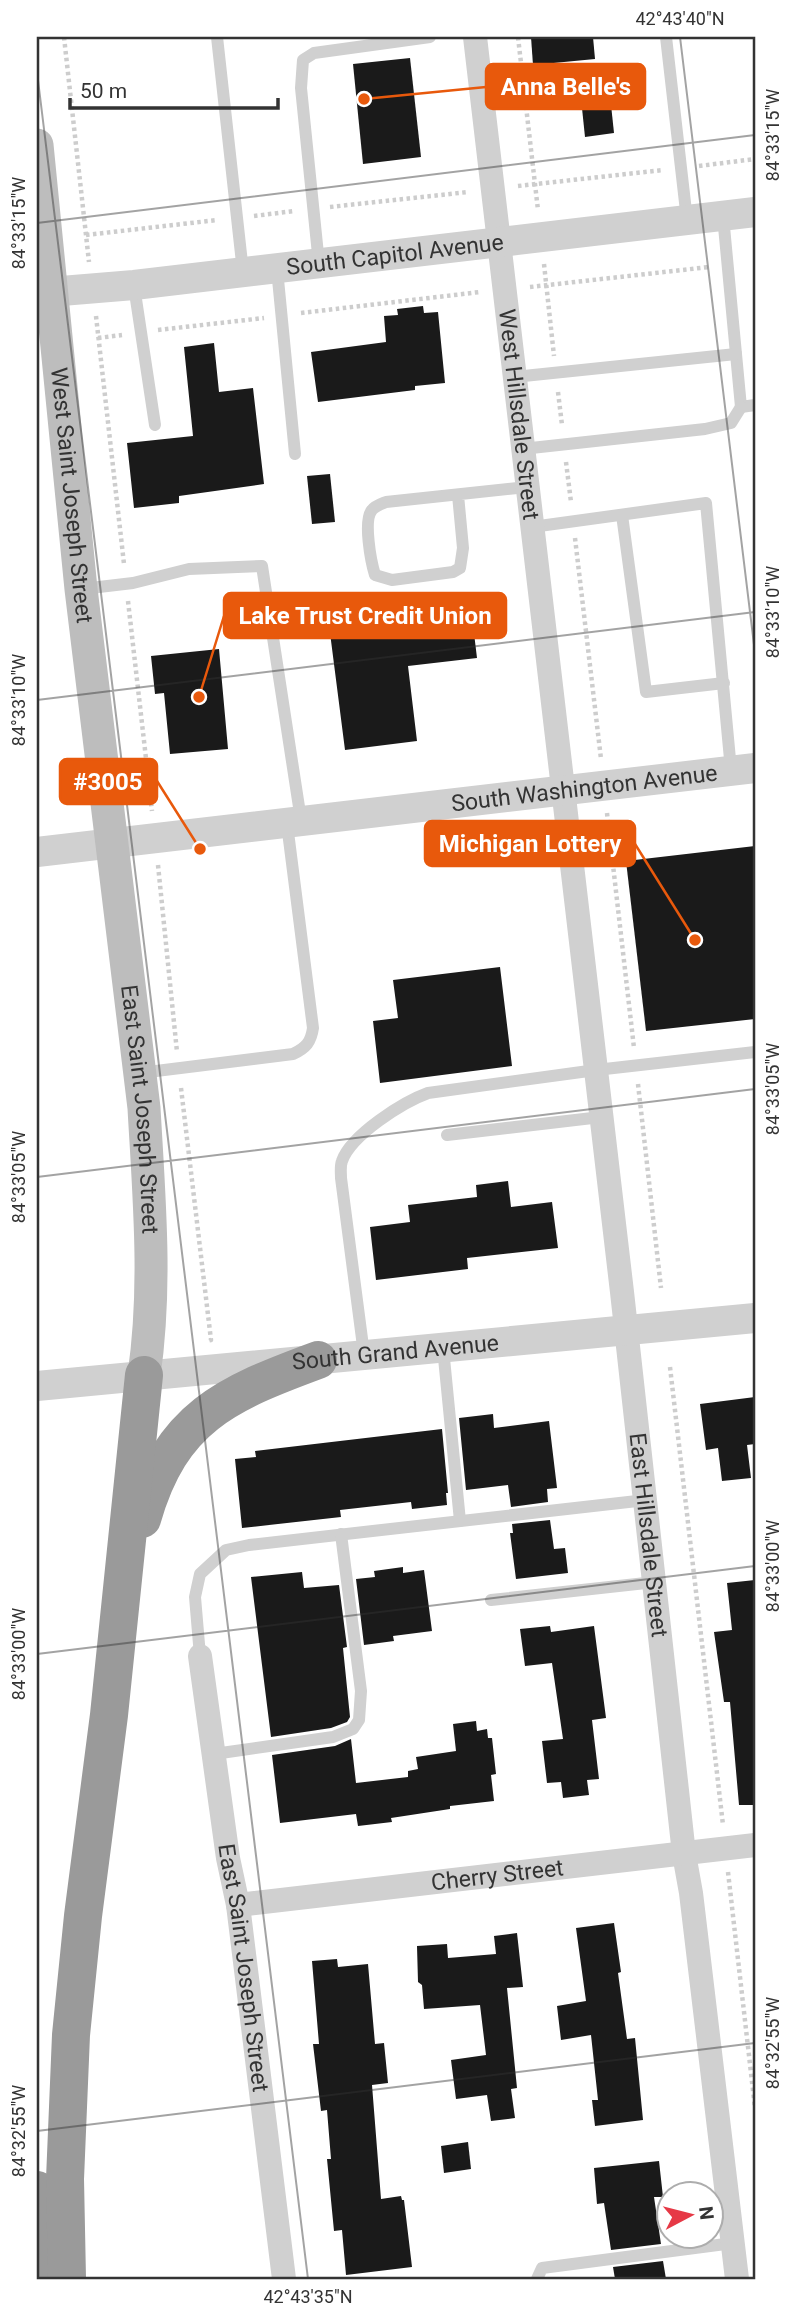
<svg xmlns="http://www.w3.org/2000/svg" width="792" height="2316" viewBox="0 0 792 2316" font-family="Roboto,sans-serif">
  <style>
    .building { fill: #1a1a1a }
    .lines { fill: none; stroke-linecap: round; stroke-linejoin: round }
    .path { stroke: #cdcdcd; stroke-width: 4.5; stroke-dasharray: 3.5 3.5; stroke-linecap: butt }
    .service { stroke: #d0d0d0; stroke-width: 12 }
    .minor { stroke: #d0d0d0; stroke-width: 24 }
    .tertiary { stroke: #d0d0d0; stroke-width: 30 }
    .secondary { stroke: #bdbdbd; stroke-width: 33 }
    .motorway { stroke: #9a9a9a; stroke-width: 38 }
    .ticks { fill: none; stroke: #333; stroke-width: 2; stroke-opacity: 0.45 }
    .labels { text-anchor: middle; stroke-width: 7; stroke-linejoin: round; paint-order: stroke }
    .street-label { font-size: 23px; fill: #333; stroke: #fff }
    .leader { fill: none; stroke: #e8590c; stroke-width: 2.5 }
    .callout-dot { fill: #e8590c; stroke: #fff; stroke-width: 2.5 }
    .callout { fill: #e8590c; stroke: #e8590c; stroke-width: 2.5 }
    .callout-label { font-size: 24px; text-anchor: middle; font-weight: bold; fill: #fff }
    .neatline { fill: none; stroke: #333; stroke-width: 2.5 }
    .ticks-label { font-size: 18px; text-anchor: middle; fill: #333 }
  </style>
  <rect width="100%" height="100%" fill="#fff"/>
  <g class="building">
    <polygon points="531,37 593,37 595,59 533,65"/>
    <polygon points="410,58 421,157 363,164 353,64"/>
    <polygon points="607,67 614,133 585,137 578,70"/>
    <polygon points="423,306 424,313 438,312 445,383 415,386 415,390 318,402 311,352 386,342 384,316 398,315 397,309"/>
    <polygon points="214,343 219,392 253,388 264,484 179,496 179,503 134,508 127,443 193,436 184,347"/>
    <polygon points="330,474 335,522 312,524 307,476"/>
    <polygon points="403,616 405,634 473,625 477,658 408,666 417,741 345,750 329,625"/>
    <polygon points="219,649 228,749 170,754 164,693 155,694 151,656"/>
    <polygon points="755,846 755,1019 646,1031 626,861"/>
    <polygon points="500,967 512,1066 380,1083 373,1021 398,1018 393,980"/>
    <polygon points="508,1181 511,1207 552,1202 558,1248 467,1258 468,1269 376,1280 370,1227 410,1222 408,1205 477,1197 476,1185"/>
    <polygon points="755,1397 755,1444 747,1445 751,1478 722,1481 718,1448 706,1450 700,1404"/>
    <polygon points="493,1414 494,1428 549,1421 557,1488 547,1489 548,1502 511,1507 508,1485 466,1490 459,1418"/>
    <polygon points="442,1429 448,1493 446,1493 447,1505 412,1509 411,1502 340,1510 341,1517 242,1528 235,1459 256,1457 255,1451"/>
    <polygon points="550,1520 554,1549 565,1548 568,1573 516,1579 510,1533 513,1533 512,1524"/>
    <polygon points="403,1567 403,1573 424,1570 432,1631 393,1636 394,1641 364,1645 356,1579 375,1577 374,1571"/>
    <polygon points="302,1572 304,1588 339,1585 347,1647 343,1648 350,1717 347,1722 331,1728 271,1737 251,1577"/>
    <polygon points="755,1580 755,1805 739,1805 730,1702 724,1702 714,1632 732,1630 727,1583"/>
    <polygon points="550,1626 551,1632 594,1626 606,1718 592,1720 599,1779 587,1780 589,1795 563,1798 561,1782 547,1783 542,1741 563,1739 552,1663 525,1666 520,1629"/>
    <polygon points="476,1721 477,1731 487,1729 488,1738 492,1738 496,1774 491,1775 494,1801 450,1806 450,1809 391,1818 392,1822 358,1826 356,1814 280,1823 272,1755 335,1746 351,1739 356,1783 408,1777 408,1771 418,1769 416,1757 456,1751 453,1724"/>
    <polygon points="614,1923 621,1972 618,1973 627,2039 635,2038 643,2120 595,2126 592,2100 598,2100 591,2035 561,2040 557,2006 586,2001 576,1928"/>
    <polygon points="517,1933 523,1987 507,1988 517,2088 511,2089 515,2118 491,2121 487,2095 456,2099 451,2060 486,2055 480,2005 424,2009 422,1985 418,1982 417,1946 447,1944 448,1958 496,1954 494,1936"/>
    <polygon points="337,1959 338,1967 368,1964 375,2044 384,2043 388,2083 372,2085 381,2199 401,2196 402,2200 404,2200 412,2267 346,2275 342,2230 334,2231 327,2159 331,2159 327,2110 321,2111 313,2044 319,2044 312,1961"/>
    <polygon points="468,2142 471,2169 444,2173 441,2146"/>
    <polygon points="659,2161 663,2197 654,2197 661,2244 611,2250 604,2203 597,2204 594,2168"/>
    <polygon points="663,2261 666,2279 615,2279 613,2267"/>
  </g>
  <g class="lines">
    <g class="path">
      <polyline points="64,37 89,262"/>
      <polyline points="518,37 538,210"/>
      <polyline points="699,166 755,159"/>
      <polyline points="518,186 663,170"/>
      <polyline points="330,207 468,192"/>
      <polyline points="254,216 294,211"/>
      <polyline points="86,235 217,220"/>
      <polyline points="544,264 554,356"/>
      <polyline points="530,287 709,267"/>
      <polyline points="301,313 480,292"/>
      <polyline points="96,316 124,564"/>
      <polyline points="158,330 264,318"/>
      <polyline points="98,338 122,335"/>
      <polyline points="558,392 562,425"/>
      <polyline points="566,462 571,502"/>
      <polyline points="575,538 601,759"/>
      <polyline points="128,601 152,811"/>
      <polyline points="607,813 634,1048"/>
      <polyline points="158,865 177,1052"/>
      <polyline points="638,1084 661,1288"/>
      <polyline points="181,1088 211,1340 207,1341"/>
      <polyline points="670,1367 723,1825"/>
      <polyline points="728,1872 755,2108"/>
    </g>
    <g class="service">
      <polyline points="217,37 243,272"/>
      <polyline points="666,37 687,220"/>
      <polyline points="723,216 741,407 755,405"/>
      <polyline points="319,264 301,88 303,60 314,53 430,37"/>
      <polyline points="277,269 295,454"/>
      <polyline points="134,286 155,425"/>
      <polyline points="514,377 736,354"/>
      <polyline points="522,449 705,429 731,423 741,407"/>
      <path d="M 458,495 L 463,548 L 460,568 L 453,572 L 392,580 L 375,575 C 371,562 363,520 372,510 C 375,506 381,504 386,502 L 527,487"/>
      <polyline points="622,515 646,692 724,683"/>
      <polyline points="532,527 706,503 731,770"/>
      <polyline points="82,589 133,583 189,569 262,566 301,820"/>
      <path d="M 140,1073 L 293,1054 C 306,1048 311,1042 313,1028 L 287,824"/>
      <polyline points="447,1135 601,1117"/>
      <polyline points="443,1348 460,1521"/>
      <path d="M 364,1354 L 341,1178 C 341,1173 340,1166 342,1161 C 351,1135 403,1102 428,1093 L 596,1070 L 755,1052"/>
      <polyline points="491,1600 655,1582"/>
      <polyline points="200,1656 195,1597 200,1574 226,1550 249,1545 646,1500"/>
      <polyline points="214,1754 333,1737 353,1729 359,1720 361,1691 341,1534"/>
      <polyline points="537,2279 542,2268 733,2243"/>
    </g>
    <g class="minor">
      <path id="s1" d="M 475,37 L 622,1292 L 684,1854 L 691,1893 L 737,2279"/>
      <path id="s2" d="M 200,1656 L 228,1858 L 238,1905 L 284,2279"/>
      <path id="s3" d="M 238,1905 L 755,1845"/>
    </g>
    <g class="tertiary">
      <path id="s4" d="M 37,293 L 134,285 L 755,212"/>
      <path id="s5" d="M 37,852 L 755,768"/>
      <path id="s6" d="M 37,1386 L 755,1318"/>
    </g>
    <path class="secondary" id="s7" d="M 37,145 L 81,589 L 144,1108 C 149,1197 157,1286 144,1375"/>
    <g class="motorway">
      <path d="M 142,1519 C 171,1417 226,1394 318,1360"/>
      <polyline points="37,2190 42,2270"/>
      <polyline points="67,2279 65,2179 71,2035 83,1916 109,1715 144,1375"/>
    </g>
  </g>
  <path class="ticks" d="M 680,37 L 755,653M 37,72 L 308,2279M 37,223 L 755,135M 37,700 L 755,612M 37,1177 L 755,1089M 37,1654 L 755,1566M 37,2131 L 755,2043"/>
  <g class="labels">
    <g class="street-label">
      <text dy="8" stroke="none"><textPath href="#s4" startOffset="360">South Capitol Avenue</textPath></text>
      <text dy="8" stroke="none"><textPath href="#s1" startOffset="380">West Hillsdale Street</textPath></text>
      <text dy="8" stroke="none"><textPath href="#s7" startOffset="352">West Saint Joseph Street</textPath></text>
      <text dy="8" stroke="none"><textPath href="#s5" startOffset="551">South Washington Avenue</textPath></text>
      <text dy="8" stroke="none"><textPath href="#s7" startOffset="970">East Saint Joseph Street</textPath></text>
      <text dy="8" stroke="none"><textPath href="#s6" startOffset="360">South Grand Avenue</textPath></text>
      <text dy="8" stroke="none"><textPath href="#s1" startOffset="1508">East Hillsdale Street</textPath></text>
      <text dy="8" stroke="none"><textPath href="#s3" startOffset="261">Cherry Street</textPath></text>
      <text dy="8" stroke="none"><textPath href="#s2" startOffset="315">East Saint Joseph Street</textPath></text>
    </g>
  </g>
  <path class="leader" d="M364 99L486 87M199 697L224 616M200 849L157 781M695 940L635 844"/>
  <g class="callout-dot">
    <circle cx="364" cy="99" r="7"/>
    <circle cx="199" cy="697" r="7"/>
    <circle cx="200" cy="849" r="7"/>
    <circle cx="695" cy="940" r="7"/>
  </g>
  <g class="callout">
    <rect x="486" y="64" width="159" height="45" rx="7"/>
    <rect x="224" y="593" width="282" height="45" rx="7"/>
    <rect x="60" y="759" width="97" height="45" rx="7"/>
    <rect x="425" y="821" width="210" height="45" rx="7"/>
  </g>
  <g class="callout-label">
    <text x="566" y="95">Anna Belle's</text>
    <text x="365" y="624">Lake Trust Credit Union</text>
    <text x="108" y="790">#3005</text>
    <text x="530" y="852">Michigan Lottery</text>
  </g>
  <rect width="792" height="2316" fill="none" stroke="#ffffff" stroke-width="77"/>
  <g transform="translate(690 2215) rotate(83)"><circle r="33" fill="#ffffff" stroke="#adadad" stroke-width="2"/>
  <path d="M0-5L12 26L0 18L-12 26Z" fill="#e63946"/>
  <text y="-10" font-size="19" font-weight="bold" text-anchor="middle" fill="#333333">N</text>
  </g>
  <path d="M70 98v10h208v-10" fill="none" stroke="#333333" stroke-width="3.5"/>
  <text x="80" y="98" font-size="21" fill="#333333" stroke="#ffffff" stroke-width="5" paint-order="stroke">50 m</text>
  <rect x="38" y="38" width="716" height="2240" class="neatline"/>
  <g class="ticks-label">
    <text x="680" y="25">42°43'40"N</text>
    <text transform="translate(773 135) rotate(-90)" y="6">84°33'15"W</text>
    <text transform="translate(19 223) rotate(-90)" y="6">84°33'15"W</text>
    <text transform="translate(773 612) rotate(-90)" y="6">84°33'10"W</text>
    <text transform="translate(19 700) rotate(-90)" y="6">84°33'10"W</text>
    <text transform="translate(773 1089) rotate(-90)" y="6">84°33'05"W</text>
    <text transform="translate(19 1177) rotate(-90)" y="6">84°33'05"W</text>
    <text transform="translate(773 1566) rotate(-90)" y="6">84°33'00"W</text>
    <text transform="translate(19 1654) rotate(-90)" y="6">84°33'00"W</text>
    <text transform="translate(773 2043) rotate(-90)" y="6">84°32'55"W</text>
    <text transform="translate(19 2131) rotate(-90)" y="6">84°32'55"W</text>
    <text x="308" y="2303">42°43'35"N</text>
  </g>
</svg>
